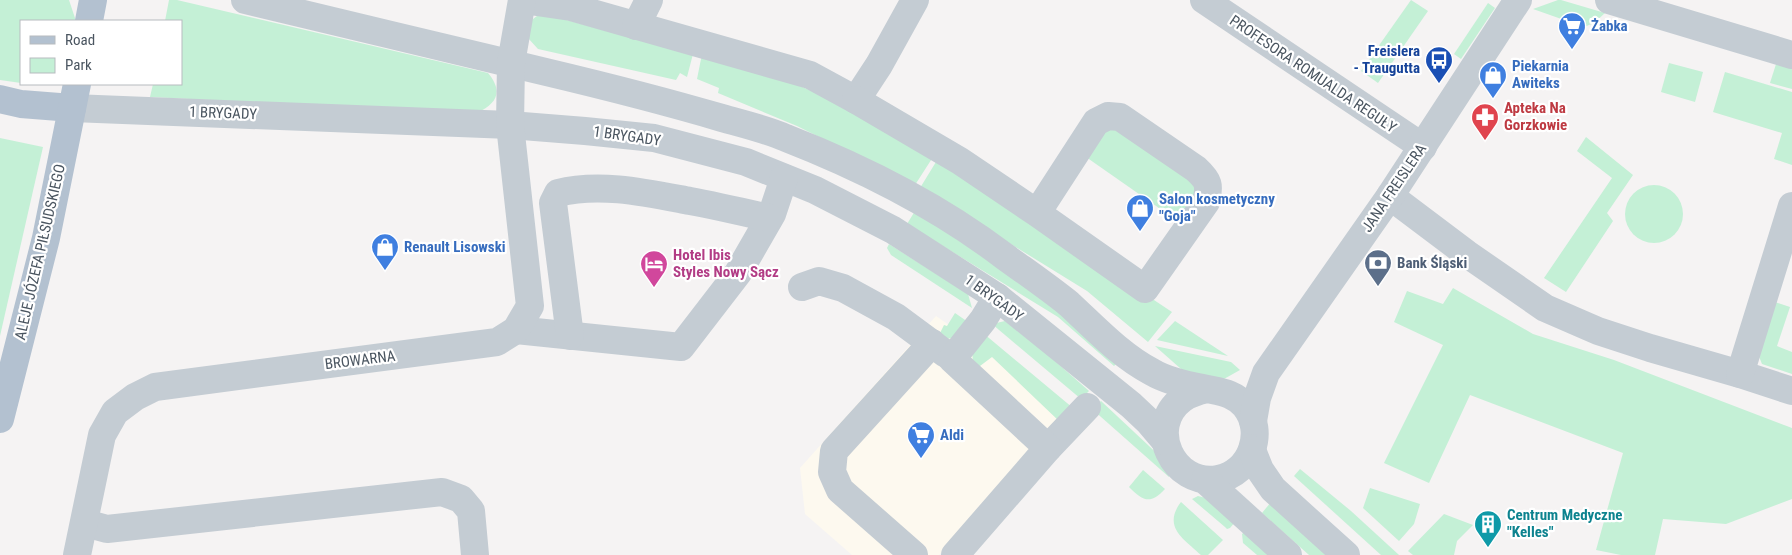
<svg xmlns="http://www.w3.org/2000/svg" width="1792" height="555" viewBox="0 0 1792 555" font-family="'Roboto Condensed',sans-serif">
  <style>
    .commercial { fill: #fdf9ef }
    .green { fill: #c4f0d6 }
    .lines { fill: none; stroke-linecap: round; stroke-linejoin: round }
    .minor { stroke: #c4ccd3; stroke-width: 28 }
    .major { stroke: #b3c1d0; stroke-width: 28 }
    .labels { text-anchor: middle; stroke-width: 4.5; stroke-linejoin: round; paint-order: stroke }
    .shop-label { font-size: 15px; font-weight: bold; fill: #366cbe; stroke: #fff; text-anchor: start }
    .transit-label { font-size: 15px; font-weight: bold; fill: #164399; stroke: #fff; text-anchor: end }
    .street-label { font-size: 15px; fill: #4a5560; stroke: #fff }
    .health-label { font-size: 15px; font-weight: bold; fill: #be3a42; stroke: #fff; text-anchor: start }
    .hotel-label { font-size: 15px; font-weight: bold; fill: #b23c85; stroke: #fff; text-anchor: start }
    .service-label { font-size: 15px; font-weight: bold; fill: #4e5e75; stroke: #fff; text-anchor: start }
    .culture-label { font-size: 15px; font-weight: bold; fill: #0d838f; stroke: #fff; text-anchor: start }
  </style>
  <rect width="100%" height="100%" fill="#f5f3f3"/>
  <polygon class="commercial" points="936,316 985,350 1063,420 939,555 852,555 805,514 800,468"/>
  <g class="green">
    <polygon points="0,0 69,0 76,21 21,21 21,83 0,80"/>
    <path d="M 169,0 L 177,0 L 488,73 C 503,91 498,103 477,113 L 150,97 L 153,84 L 181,84 L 181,21 L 165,21 Z"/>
    <polygon points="1411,0 1428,11 1378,83 1361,71"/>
    <polygon points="1558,0 1561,0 1605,13 1594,23 1584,27 1533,9"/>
    <polygon points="1488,3 1495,8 1461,59 1454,54"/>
    <polygon points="548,15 693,54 687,77 680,73 676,80 538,49 528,38 529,22 537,16"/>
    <polygon points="702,54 772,74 821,95 933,157 915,185 797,126 718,93 719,88 697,79"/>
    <polygon points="1669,63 1703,72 1695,102 1661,92"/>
    <polygon points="1776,64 1792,69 1792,89 1770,83"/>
    <polygon points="1725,72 1792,92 1792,165 1774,159 1782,133 1713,112"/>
    <polygon points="1117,124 1178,163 1199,193 1179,222 1086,157 1104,129"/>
    <polygon points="1586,137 1633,175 1607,213 1613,221 1566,292 1544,278 1612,178 1577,151"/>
    <polygon points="0,138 43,147 0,336"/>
    <polygon points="939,157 1172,312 1148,342 1087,291 920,188"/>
    <circle cx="1654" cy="214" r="29"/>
    <polygon points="915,211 1040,295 1117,363 1114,366 1058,317 907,224"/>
    <polygon points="889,244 968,294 972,308 891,255 887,248"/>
    <polygon points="1453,288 1533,334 1614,360 1792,428 1792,499 1726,524 1663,519 1655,555 1621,555 1596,550 1623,453 1470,395 1429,483 1384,463 1443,345 1394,322 1407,291 1443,304"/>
    <polygon points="1772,301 1790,307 1777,346 1792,352 1792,374 1762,364 1756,349"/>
    <polygon points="955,313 968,322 955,338 943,339 938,337 944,325 947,326"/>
    <polygon points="1005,321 1047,354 1089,391 1081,399 992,324"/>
    <polygon points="1175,321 1228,356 1157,340"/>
    <path d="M 983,333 L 1073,408 L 1060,422 L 992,357 L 976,369 C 968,352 975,348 983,333 Z"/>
    <polygon points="1155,346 1231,362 1240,370 1215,384 1189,376"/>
    <polygon points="1101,401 1165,461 1169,471 1169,477 1092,409"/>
    <polygon points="1300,469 1351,511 1399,555 1381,555 1294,476"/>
    <path d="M 1143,470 L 1165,489 C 1150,505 1143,501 1129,487 Z"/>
    <polygon points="1370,488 1420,504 1414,524 1399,541 1363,508"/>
    <polygon points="1198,496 1206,498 1235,522 1230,528 1227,529 1225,527 1192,499"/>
    <path d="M 1181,502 L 1223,540 L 1208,555 L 1201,555 C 1184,539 1162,527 1181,502 Z"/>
    <polygon points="1271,502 1329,555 1309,555 1262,513"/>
    <polygon points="1444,514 1473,525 1457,541 1454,555 1413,555 1408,551"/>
    <polygon points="1246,531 1268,555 1257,555 1243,543 1242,534"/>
  </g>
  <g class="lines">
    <g class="minor">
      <path d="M 245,0 C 345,24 446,48 546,72 C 605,86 664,101 722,118 C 743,124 765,129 786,138 C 863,168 938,206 1004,256 C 1026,272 1048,287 1069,304 C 1095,328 1121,356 1152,372 C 1167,381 1186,385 1203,388 C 1219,392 1233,392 1245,406 C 1266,432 1251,473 1218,479 C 1173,487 1145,427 1182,399 C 1190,393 1198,391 1207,389"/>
      <polyline points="523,0 571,7 810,75 856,100 879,65 915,0"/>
      <polyline points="1204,0 1423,147"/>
      <polyline points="1609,0 1792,55"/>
      <polyline points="636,26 649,0"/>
      <path d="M 856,100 L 960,161 L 1037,213 L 1145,289 L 1206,202 C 1210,185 1209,181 1196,169 L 1120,117 L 1108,116 L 1096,122 L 1037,213"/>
      <polyline points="72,108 510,125 585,131 654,138 746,162 815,190 893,230 997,297 1131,405 1148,421 1165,441"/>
      <polyline points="1390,196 1467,254 1545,308 1598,331 1650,348 1740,374 1792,391"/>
      <polyline points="802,287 819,281 843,288 896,317 946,354"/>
      <polyline points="516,330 681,347 738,273 772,214 784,178"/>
      <path d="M 570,336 L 553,203 L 558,193 C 600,182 648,193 690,201 C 717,206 743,212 769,218"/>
      <polyline points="1740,374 1792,206"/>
      <polyline points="1253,421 1257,398 1266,373 1390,196 1518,0"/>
      <polyline points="1048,448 1087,407"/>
      <polyline points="1252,450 1260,470 1273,489 1346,555"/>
      <polyline points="1205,480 1288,555"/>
      <polyline points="85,523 107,529 442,492 461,499 471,511 475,555"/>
      <polyline points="77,555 102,435 115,412 135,397 155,387 497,342 516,330 530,306 510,125 511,63 522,0"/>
      <polyline points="914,555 840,490 832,472 834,451 932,343"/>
      <polyline points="955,555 1048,448 952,359 983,320 997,297"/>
    </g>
    <g class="major">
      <polyline points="89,21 93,0"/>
      <polyline points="0,99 21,104 72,108"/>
      <polyline points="0,419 46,238 77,84"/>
    </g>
  </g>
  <defs>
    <g id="supermarket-pin" transform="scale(1.4375)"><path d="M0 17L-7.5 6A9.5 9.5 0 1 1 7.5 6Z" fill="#3f7fe0" stroke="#fff"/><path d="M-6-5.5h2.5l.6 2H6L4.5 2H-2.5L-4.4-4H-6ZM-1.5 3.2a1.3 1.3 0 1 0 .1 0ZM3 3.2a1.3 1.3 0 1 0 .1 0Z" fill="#fff"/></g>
    <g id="bus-pin" transform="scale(1.4375)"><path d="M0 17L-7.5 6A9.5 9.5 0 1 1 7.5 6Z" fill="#1a4fb4" stroke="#fff"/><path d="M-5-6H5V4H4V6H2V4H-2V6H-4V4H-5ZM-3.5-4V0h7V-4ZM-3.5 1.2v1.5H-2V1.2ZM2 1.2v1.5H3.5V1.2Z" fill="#fff"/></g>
    <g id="shop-pin" transform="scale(1.4375)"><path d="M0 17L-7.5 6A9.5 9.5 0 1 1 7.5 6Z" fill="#3f7fe0" stroke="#fff"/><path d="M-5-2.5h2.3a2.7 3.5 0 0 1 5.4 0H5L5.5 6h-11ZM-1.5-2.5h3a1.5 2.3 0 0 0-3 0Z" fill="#fff"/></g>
    <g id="pharmacy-pin" transform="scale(1.4375)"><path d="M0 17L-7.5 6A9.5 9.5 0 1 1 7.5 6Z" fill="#e0444e" stroke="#fff"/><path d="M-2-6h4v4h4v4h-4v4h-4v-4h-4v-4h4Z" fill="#fff"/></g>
    <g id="bank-pin" transform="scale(1.4375)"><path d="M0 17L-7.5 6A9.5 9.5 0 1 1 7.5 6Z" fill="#5c6f8a" stroke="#fff"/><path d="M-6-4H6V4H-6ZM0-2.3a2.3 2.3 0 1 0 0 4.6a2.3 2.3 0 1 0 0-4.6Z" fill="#fff"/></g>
    <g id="hotel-pin" transform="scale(1.4375)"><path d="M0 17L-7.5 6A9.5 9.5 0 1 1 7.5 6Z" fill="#d1479c" stroke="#fff"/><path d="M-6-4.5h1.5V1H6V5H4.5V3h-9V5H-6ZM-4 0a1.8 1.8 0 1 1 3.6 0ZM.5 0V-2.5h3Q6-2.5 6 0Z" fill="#fff"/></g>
    <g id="building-pin" transform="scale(1.4375)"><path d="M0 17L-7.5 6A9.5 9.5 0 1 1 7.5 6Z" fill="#0f9aa8" stroke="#fff"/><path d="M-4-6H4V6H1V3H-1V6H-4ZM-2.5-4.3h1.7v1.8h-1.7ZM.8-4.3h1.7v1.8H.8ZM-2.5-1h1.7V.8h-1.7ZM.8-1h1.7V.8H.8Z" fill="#fff"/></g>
  </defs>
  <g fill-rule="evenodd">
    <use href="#supermarket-pin" x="1572" y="26"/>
    <use href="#bus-pin" x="1439" y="60"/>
    <use href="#shop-pin" x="1493" y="75"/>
    <use href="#pharmacy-pin" x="1485" y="117"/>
    <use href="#shop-pin" x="1140" y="208"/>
    <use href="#shop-pin" x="385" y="247"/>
    <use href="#bank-pin" x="1378" y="263"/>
    <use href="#hotel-pin" x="654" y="264"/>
    <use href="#supermarket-pin" x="921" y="435"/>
    <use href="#building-pin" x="1488" y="524"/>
  </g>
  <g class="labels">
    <g class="shop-label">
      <text x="1591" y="31">Żabka</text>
      <text x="1512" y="71">Piekarnia<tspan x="1512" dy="17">Awiteks</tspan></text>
      <text x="1159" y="204">Salon kosmetyczny<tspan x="1159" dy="17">"Goja"</tspan></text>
      <text x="404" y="252">Renault Lisowski</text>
      <text x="940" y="440">Aldi</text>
    </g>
    <g class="transit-label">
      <text x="1420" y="56">Freislera<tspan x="1420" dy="17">- Traugutta</tspan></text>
    </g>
    <g class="street-label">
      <text transform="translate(1313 74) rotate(34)" y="5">PROFESORA ROMUALDA REGUŁY</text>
      <text transform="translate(223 113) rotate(2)" y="5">1 BRYGADY</text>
      <text transform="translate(627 136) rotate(8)" y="5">1 BRYGADY</text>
      <text transform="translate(1394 188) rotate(-56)" y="5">JANA FREISLERA</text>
      <text transform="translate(40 252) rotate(-77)" y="5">ALEJE JÓZEFA PIŁSUDSKIEGO</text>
      <text transform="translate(994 298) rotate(36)" y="5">1 BRYGADY</text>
      <text transform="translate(360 360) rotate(-7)" y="5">BROWARNA</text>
    </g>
    <g class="health-label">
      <text x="1504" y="113">Apteka Na<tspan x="1504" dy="17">Gorzkowie</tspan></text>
    </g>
    <g class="hotel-label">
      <text x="673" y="260">Hotel Ibis<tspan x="673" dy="17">Styles Nowy Sącz</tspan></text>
    </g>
    <g class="service-label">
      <text x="1397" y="268">Bank Śląski</text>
    </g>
    <g class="culture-label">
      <text x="1507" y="520">Centrum Medyczne<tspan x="1507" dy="17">"Kelles"</tspan></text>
    </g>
  </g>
  <rect x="20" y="20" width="162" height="65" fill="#ffffff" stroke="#b7bbbf"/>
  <rect x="30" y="36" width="25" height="8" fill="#b3c1d0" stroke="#b7bbbf"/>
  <text x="65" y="45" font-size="15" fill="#4a5560">Road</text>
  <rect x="30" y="58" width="25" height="15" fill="#c4f0d6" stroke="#b7bbbf"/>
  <text x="65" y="70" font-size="15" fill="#4a5560">Park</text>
</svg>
